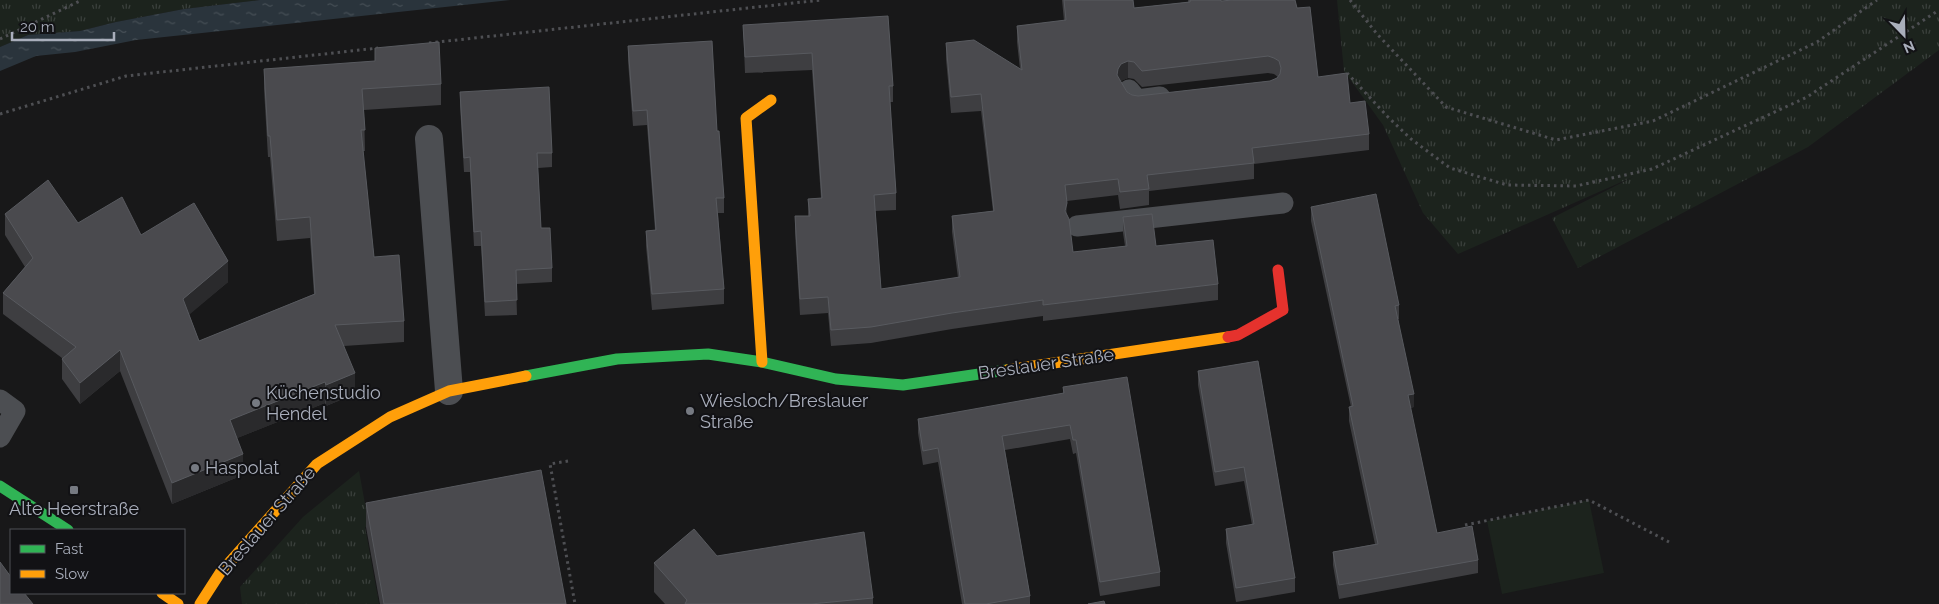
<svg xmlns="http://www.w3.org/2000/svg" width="1939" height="604" viewBox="0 0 1939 604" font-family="Raleway,sans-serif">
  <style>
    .grass { fill: url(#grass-tufts) }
    .park { fill: #1c231d }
    .water { fill: url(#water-ripples) }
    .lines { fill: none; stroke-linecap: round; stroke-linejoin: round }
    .path { stroke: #4e4f53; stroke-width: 3; stroke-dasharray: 2.5 4; stroke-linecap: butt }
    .lane { stroke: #4c4e52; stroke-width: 21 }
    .street { stroke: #4c4e52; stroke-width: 28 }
    .fast { stroke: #30b455; stroke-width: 11 }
    .slow { stroke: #ff9f0a; stroke-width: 11 }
    .jam { stroke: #e5322d; stroke-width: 11 }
    .wall { fill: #3e3e41; fill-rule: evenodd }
    .shaded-wall { fill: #2a2a2c }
    .building { fill: #4a4a4e; stroke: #585a5f; fill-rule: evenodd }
    .poi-dot { fill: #767a82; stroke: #121215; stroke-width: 2 }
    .labels { text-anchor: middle; stroke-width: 4; stroke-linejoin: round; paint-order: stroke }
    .street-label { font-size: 18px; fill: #a9aebb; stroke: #121215 }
    .poi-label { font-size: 18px; fill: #a9aebb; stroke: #121215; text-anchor: start }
  </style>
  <defs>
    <pattern id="grass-tufts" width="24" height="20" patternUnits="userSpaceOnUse" patternTransform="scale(1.25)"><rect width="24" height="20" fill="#1c231d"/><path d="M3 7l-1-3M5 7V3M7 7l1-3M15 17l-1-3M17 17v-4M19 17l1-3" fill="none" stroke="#3a403c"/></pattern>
    <pattern id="water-ripples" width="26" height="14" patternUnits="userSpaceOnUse" patternTransform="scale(1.25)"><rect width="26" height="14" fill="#2a343c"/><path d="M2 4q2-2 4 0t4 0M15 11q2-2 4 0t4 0" fill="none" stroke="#464f56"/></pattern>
  </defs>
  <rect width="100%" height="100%" fill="#181819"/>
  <g class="grass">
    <polygon points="0,0 260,0 184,9 116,22 80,31 28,35 0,47"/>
    <polygon points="1337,0 1939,0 1939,50 1808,147 1578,268 1552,218 1635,176 1458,254 1423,213 1383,125 1344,71"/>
    <polygon points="359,471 369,526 365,527 379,604 242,604 240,587 303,517"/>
  </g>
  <polygon class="park" points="1589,500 1604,573 1502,594 1487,521"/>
  <polygon class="water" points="260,0 510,0 136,40 75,52 36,56 0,71 0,47 28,35 80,31 116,22 184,9"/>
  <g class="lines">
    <g class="path">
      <polyline points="1350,0 1377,34 1446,107 1556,140 1653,121 1817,42 1877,0"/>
      <polyline points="0,39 82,0"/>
      <polyline points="429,43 821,0"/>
      <polyline points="1347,73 1387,116 1411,139 1450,168 1507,185 1576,186 1652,169 1807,97 1939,10"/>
      <polyline points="0,114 126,76 378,48"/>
      <polyline points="568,461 550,464 575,604"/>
      <polyline points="1465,525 1589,500 1669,542"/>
    </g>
    <g class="lane">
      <polyline points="1129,90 1137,100 1160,97"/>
      <polyline points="1077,226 1283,203"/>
      <polyline points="0,400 15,411 0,437"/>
    </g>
    <polyline class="street" points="429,139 449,391"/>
    <g class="fast">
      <polyline points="526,376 617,359 708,354 762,362 836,379 903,385 1007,370"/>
      <polyline points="0,486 68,530"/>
    </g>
    <g class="slow">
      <polyline points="762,362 746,118 771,100"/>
      <polyline points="1007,370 1228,337"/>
      <polyline points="162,593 178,604"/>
      <polyline points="200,604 220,573 317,464 390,417 449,391 526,376"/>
    </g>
    <polyline class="jam" points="1228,337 1238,335 1283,310 1278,270"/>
  </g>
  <g class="wall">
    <path d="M 1062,0 L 1133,0 L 1134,8 L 1188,2 L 1188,0 L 1221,0 L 1221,1 L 1297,8 L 1318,77 L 1350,103 L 1369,134 L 1369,150 L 1254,164 L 1254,179 L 1149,191 L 1149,205 L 1120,209 L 1118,195 L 1067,201 L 1067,215 L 1073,252 L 1125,246 L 1123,233 L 1123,217 L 1156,246 L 1218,284 L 1218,300 L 1043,321 L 1043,316 L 952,329 L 871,343 L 831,346 L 828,313 L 800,315 L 795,233 L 795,216 L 808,216 L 808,199 L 821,198 L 812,70 L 745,73 L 743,25 L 893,86 L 893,102 L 890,102 L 896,193 L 896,210 L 875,211 L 881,289 L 958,278 L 952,232 L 952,216 L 993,211 L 981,111 L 951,113 L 946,59 L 946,43 L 1020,69 L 1017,42 L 1017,26 L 1064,21 ZM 1268,73 L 1274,74 L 1278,77 L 1277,78 L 1270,81 L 1138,96 L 1132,95 L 1127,92 L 1120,81 L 1128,78 L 1134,79 L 1142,87 Z"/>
    <polygon points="628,46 717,131 724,198 724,213 718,213 724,289 724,304 652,310 646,246 646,231 655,230 647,125 633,126 628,61"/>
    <polygon points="375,48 441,84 441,105 364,110 365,151 363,151 374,257 404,321 404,342 344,346 355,394 326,406 325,403 237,438 243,475 172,504 120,371 80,404 62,379 62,358 3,314 3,293 25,267 5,235 5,214 78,223 141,235 228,282 189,314 199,341 314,294 310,238 277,241 270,157 268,157 264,89 264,69 375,62"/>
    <polygon points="460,92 552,153 552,167 538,168 541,228 552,268 552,282 516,284 517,315 485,316 481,246 474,246 470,172 464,172 460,106"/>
    <polygon points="1311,207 1399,305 1399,319 1398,319 1414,407 1410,408 1437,533 1478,560 1478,573 1339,599 1333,565 1333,552 1375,544 1349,421 1349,407 1351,407 1311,221"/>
    <polygon points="1258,361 1295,578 1295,592 1236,602 1226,543 1226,529 1252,525 1244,481 1215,486 1198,385 1198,371"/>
    <polygon points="1063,387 1160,572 1160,586 1100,596 1076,453 1073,454 1070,439 1005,450 1030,596 1030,604 962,604 938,462 923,465 918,433 918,419 1063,394"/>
    <polygon points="366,503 566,604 380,604 366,527"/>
    <polygon points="717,556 873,598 873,604 665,604 654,592 654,563"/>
  </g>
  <g class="shaded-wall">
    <polygon points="1128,61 1128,78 1121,81 1118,85 1117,75 1118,69 1121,64"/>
    <polygon points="1067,203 1067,219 1065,211"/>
    <polygon points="228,261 228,282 183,320 183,299"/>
    <polygon points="120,350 120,371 80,404 80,383"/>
    <polygon points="355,373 355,394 326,406 326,385"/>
    <polygon points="325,382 325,403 230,441 230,420"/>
    <polygon points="1414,394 1414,407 1408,408 1408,395"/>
    <polygon points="243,454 243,475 172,504 172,483"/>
  </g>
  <g class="building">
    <path d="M 1064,0 L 1133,0 L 1134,8 L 1190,2 L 1190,0 L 1221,0 L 1221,1 L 1233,0 L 1295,0 L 1297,8 L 1310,7 L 1318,77 L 1347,73 L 1350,103 L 1365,101 L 1369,134 L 1252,148 L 1254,163 L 1147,175 L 1149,189 L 1120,192 L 1118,179 L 1065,185 L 1067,203 L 1065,211 L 1069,219 L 1073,252 L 1127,246 L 1123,217 L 1152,214 L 1156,246 L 1213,240 L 1218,284 L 1043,305 L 1043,300 L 952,313 L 871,327 L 831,330 L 828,297 L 800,299 L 795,216 L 810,216 L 808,199 L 822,198 L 812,53 L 745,57 L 743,25 L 888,16 L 893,86 L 889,86 L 896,193 L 874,195 L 881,289 L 960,277 L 952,216 L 994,211 L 981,94 L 951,97 L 946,43 L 974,40 L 1022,70 L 1017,26 L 1066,20 ZM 1268,56 L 1274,58 L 1279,61 L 1281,68 L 1280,74 L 1277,78 L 1270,81 L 1138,96 L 1132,95 L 1127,92 L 1117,75 L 1118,69 L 1121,64 L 1128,61 L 1134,62 L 1142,71 Z"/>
    <polygon points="712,41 717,131 719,131 724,198 716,198 724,289 652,294 646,231 656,230 647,110 633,111 628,46"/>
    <polygon points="439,42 441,84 362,89 365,130 361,130 374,257 399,255 404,321 335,325 355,373 326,385 325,382 230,420 243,454 172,483 120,350 80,383 62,359 76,347 3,293 33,258 5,214 48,180 78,223 122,197 141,235 194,203 228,261 183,299 199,341 315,294 310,217 277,220 270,136 268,136 264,69 375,61 375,48"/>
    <polygon points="549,87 552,153 537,153 541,228 550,228 552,268 516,270 517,300 485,302 481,231 474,232 470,157 464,158 460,92"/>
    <polygon points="1376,194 1399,305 1395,306 1414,394 1408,395 1437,533 1472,526 1478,560 1339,585 1333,552 1378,544 1349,407 1353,406 1311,207"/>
    <polygon points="1258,361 1295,578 1236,588 1226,529 1254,524 1244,467 1215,472 1198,371"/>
    <polygon points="1127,377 1160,572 1100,582 1076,440 1073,440 1070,425 1002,436 1030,596 986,604 965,604 938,448 923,451 918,419 1064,393 1063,387"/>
    <polygon points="541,470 566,604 384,604 366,503"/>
    <polygon points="694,529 717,556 864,532 873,598 811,604 685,604 687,600 654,563"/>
    <polygon points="0,562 11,577 11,593 24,593 33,604 0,604"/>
    <polygon points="1104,601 1105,604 1088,604"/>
  </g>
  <g class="poi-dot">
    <circle cx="256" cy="403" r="5"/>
    <circle cx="690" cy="411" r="5"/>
    <circle cx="195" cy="468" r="5"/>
    <rect x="69" y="485" width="10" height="10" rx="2.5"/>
  </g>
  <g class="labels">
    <g class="street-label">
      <text transform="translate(1046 364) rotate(-8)" y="6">Breslauer Straße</text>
      <text transform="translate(267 521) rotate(-49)" y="6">Breslauer Straße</text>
    </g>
    <g class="poi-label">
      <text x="266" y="399">Küchenstudio<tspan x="266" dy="21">Hendel</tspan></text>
      <text x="700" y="407">Wiesloch/Breslauer<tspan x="700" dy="21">Straße</tspan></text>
      <text x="205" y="474">Haspolat</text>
      <text x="74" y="515" text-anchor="middle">Alte Heerstraße</text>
    </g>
  </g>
  <rect x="10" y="529" width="175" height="65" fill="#121215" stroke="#4e5057"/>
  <rect x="20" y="545" width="25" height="8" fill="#30b455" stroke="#4e5057"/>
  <text x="55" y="554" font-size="15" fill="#a9aebb">Fast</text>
  <rect x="20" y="570" width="25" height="8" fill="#ff9f0a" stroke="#4e5057"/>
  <text x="55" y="579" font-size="15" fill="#a9aebb">Slow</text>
  <g transform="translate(1904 35) rotate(157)" stroke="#121215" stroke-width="4" paint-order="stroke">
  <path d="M0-4L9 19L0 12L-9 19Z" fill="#a9aebb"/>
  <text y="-8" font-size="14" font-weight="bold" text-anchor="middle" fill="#a9aebb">N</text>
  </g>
  <path d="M12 32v8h102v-8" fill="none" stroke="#a9aebb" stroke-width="2.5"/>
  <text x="20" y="32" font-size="15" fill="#a9aebb" stroke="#121215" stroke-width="4" paint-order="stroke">20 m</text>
</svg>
